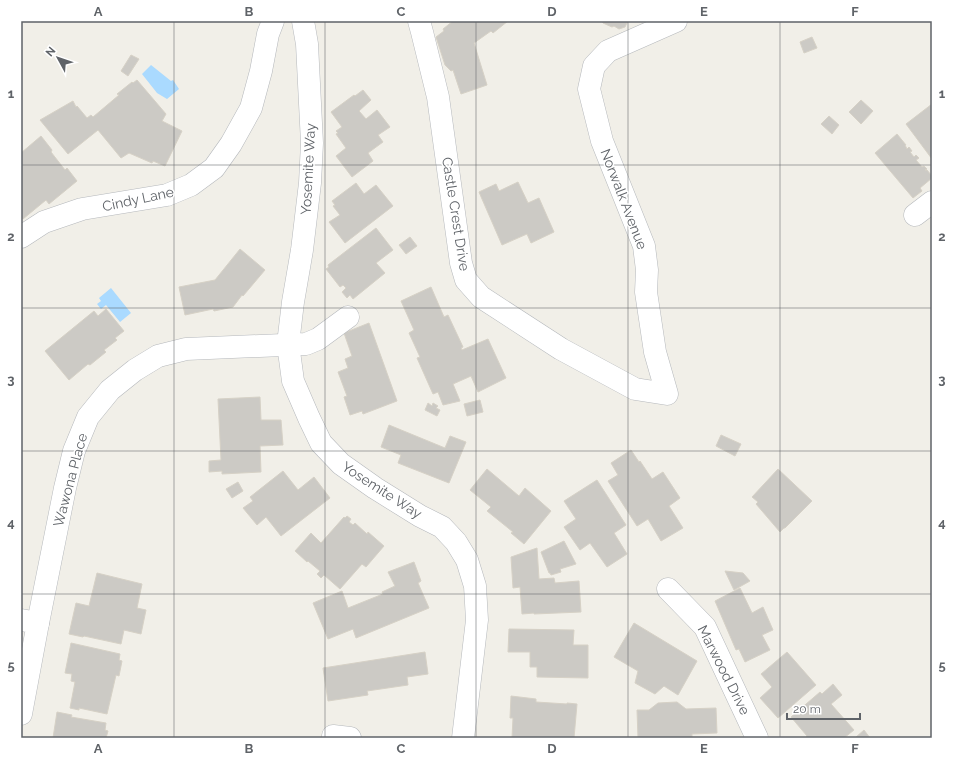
<svg xmlns="http://www.w3.org/2000/svg" width="953" height="759" viewBox="0 0 953 759" font-family="Raleway,sans-serif">
  <style>
    .water { fill: #aadaff }
    .building { fill: #cccac5; stroke: #d6d1c6 }
    .lines { fill: none; stroke-linecap: round; stroke-linejoin: round }
    .minor-casing { stroke: #b5b8bc; stroke-width: 23 }
    .minor { stroke: #fff; stroke-width: 22 }
    .grid { fill: none; stroke: #5f6368; stroke-width: 1; stroke-opacity: 0.55 }
    .labels { text-anchor: middle; stroke-width: 3; stroke-linejoin: round; paint-order: stroke }
    .street-label { font-size: 14px; fill: #5f6368; stroke: #fff }
    .neatline { fill: none; stroke: #5f6368; stroke-width: 1.5 }
    .grid-label { font-size: 13px; text-anchor: middle; font-weight: bold; fill: #5f6368 }
  </style>
  <rect width="100%" height="100%" fill="#f1efe8"/>
  <g class="water">
    <polygon points="151,65 171,81 173,80 179,89 167,99 157,93 142,74"/>
    <polygon points="111,288 131,313 120,322 106,305 101,309 97,304 101,301 99,298"/>
  </g>
  <g class="building">
    <polygon points="453,21 508,21 493,33 491,31 474,43 487,85 461,94 453,70 451,71 445,65 436,37 444,31 443,29"/>
    <polygon points="602,21 628,21 625,27 619,29 614,26 612,27 603,23"/>
    <polygon points="812,37 817,48 804,53 800,42"/>
    <polygon points="131,55 139,59 128,76 121,71"/>
    <polygon points="137,80 166,114 162,121 182,131 165,166 153,161 152,163 129,153 121,158 98,130 68,154 40,120 73,101 76,107 77,106 87,118 91,115 93,117 119,95 117,94 132,82 133,83"/>
    <polygon points="363,90 371,100 359,111 366,119 377,110 390,127 378,135 383,142 368,153 373,161 352,177 336,156 346,148 336,134 338,133 336,131 342,127 331,112 354,95 355,96"/>
    <polygon points="861,100 873,111 861,124 849,112"/>
    <polygon points="932,104 932,159 906,124"/>
    <polygon points="829,116 839,125 832,134 821,124"/>
    <polygon points="897,134 906,145 905,145 907,149 909,147 912,151 910,152 914,157 916,155 919,158 916,160 922,167 924,166 927,169 925,170 927,170 932,176 932,178 920,188 922,191 913,198 875,153"/>
    <polygon points="41,136 52,150 51,152 65,170 67,168 77,181 49,204 46,200 23,219 21,216 21,153"/>
    <polygon points="518,182 528,203 539,198 554,232 531,243 527,234 502,245 482,199 479,192 496,184 499,191"/>
    <polygon points="356,183 364,194 376,185 393,206 345,243 329,222 340,215 333,206 335,205 332,201"/>
    <polygon points="376,228 393,250 376,263 385,273 353,299 350,295 347,298 342,292 346,288 343,285 340,287 326,269 329,267 328,265"/>
    <polygon points="410,237 417,246 406,254 399,245"/>
    <polygon points="240,249 265,270 243,296 242,295 233,307 214,311 213,309 185,315 179,287 215,280"/>
    <polygon points="431,287 444,317 448,315 463,347 461,348 462,350 488,339 506,378 478,392 471,376 453,384 460,401 443,405 438,392 433,394 417,358 420,357 409,333 414,330 401,301"/>
    <polygon points="106,309 124,331 115,338 117,340 104,350 106,352 90,365 88,364 69,380 45,351 94,311 98,316"/>
    <polygon points="369,323 397,401 363,414 362,411 350,415 344,397 347,396 338,372 348,368 345,359 352,356 344,333"/>
    <polygon points="260,397 261,420 281,420 283,445 260,446 261,472 222,474 222,471 209,472 209,461 221,460 218,399"/>
    <polygon points="480,400 483,412 467,416 464,404"/>
    <polygon points="428,403 432,406 433,403 438,406 436,408 440,410 437,416 425,410"/>
    <polygon points="389,425 445,448 450,436 466,442 449,483 398,463 401,455 381,447"/>
    <polygon points="721,435 741,444 735,456 716,446"/>
    <polygon points="631,450 639,462 640,461 652,479 663,472 680,498 669,506 683,528 661,541 648,519 637,526 608,481 618,475 611,463"/>
    <polygon points="487,469 519,496 525,488 551,511 524,544 511,533 513,532 487,511 491,507 470,490"/>
    <polygon points="778,469 812,501 785,528 784,528 780,532 756,504 758,502 752,497"/>
    <polygon points="283,471 298,490 314,477 330,498 281,536 266,517 257,525 243,508 253,501 250,497"/>
    <polygon points="597,480 626,525 614,533 627,554 607,567 590,543 580,550 564,527 576,519 564,501"/>
    <polygon points="238,482 243,491 232,498 226,489"/>
    <polygon points="347,516 351,519 349,522 353,525 355,523 367,534 368,532 384,546 366,567 362,564 340,589 324,575 321,578 317,574 320,571 308,561 307,562 295,551 311,533 321,543 344,517 345,518"/>
    <polygon points="564,541 576,564 560,569 561,572 551,575 550,573 549,573 541,552"/>
    <polygon points="537,548 539,579 554,578 555,583 579,581 581,612 534,614 534,613 522,614 520,587 513,588 511,557"/>
    <polygon points="414,562 421,581 418,583 429,608 356,638 353,629 328,639 313,603 342,591 348,608 383,594 382,592 395,586 388,572"/>
    <polygon points="725,571 743,573 750,581 734,590"/>
    <polygon points="97,573 142,584 137,608 146,610 141,634 124,630 121,644 84,636 83,637 69,634 76,603 89,606"/>
    <polygon points="740,588 752,613 763,607 773,630 762,635 770,650 745,662 739,649 736,650 715,601"/>
    <polygon points="634,623 697,661 678,695 664,686 655,694 635,683 638,671 614,657"/>
    <polygon points="509,629 574,630 573,645 588,645 588,678 537,677 537,667 530,667 530,652 508,652"/>
    <polygon points="71,643 120,654 119,660 122,661 119,676 116,675 107,714 79,708 79,710 70,708 75,682 71,681 72,674 65,673"/>
    <polygon points="425,652 428,674 407,677 408,685 367,691 368,695 328,701 323,668"/>
    <polygon points="787,652 816,685 778,718 760,698 772,687 761,674"/>
    <polygon points="833,684 842,695 831,704 854,730 844,738 805,738 807,736 791,717 820,692 822,694"/>
    <polygon points="511,696 536,699 536,702 567,704 567,703 577,704 574,738 512,738 513,718 510,718"/>
    <polygon points="677,702 686,709 716,708 717,733 692,734 692,738 638,738 637,710 649,710 658,703"/>
    <polygon points="57,712 72,715 71,717 106,723 105,730 108,731 106,738 53,738"/>
    <polygon points="864,730 870,738 855,738"/>
  </g>
  <g class="lines">
    <g class="minor-casing">
      <g id="minor">
        <polyline points="303,21 307,44 312,143 310,183 302,250 293,302 288,344 293,381 309,418 321,443 341,464 375,488 420,516 442,527 456,542 467,560 475,586 477,620 463,738"/>
        <polyline points="419,21 422,32 438,97 461,263 466,280 481,297 561,349 635,389 667,394 655,352 646,292 647,270 644,246 602,141 589,89 594,66 608,51 676,21"/>
        <polyline points="915,215 932,202"/>
        <polyline points="21,237 44,222 82,209 167,195 191,185 214,168 231,144 251,108 261,71 268,34 273,21"/>
        <polyline points="668,589 705,627 757,738"/>
        <polyline points="21,620 38,623 21,714"/>
        <polyline points="38,623 65,488 74,451 88,417 110,390 135,370 158,356 186,349 306,344 318,339 348,317"/>
        <polyline points="333,736 350,738"/>
      </g>
    </g>
    <use href="#minor" class="minor"/>
  </g>
  <path class="grid" d="M 174,21 L 174,738M 325,21 L 325,738M 476,21 L 476,738M 628,21 L 628,738M 780,21 L 780,738M 21,165 L 932,165M 21,308 L 932,308M 21,451 L 932,451M 21,594 L 932,594"/>
  <g class="labels">
    <g class="street-label">
      <text transform="translate(308 169) rotate(-87)" y="5">Yosemite Way</text>
      <text transform="translate(138 199) rotate(-12)" y="5">Cindy Lane</text>
      <text transform="translate(624 199) rotate(69)" y="5">Norwalk Avenue</text>
      <text transform="translate(456 214) rotate(81)" y="5">Castle Crest Drive</text>
      <text transform="translate(70 480) rotate(-75)" y="5">Wawona Place</text>
      <text transform="translate(382 490) rotate(33)" y="5">Yosemite Way</text>
      <text transform="translate(724 670) rotate(63)" y="5">Marwood Drive</text>
    </g>
  </g>
  <rect width="953" height="759" fill="none" stroke="#ffffff" stroke-width="44"/>
  <g transform="translate(58 58) rotate(310)" stroke="#ffffff" stroke-width="3" paint-order="stroke">
  <path d="M0-3L7 15L0 10L-7 15Z" fill="#5f6368"/>
  <text y="-6" font-size="11" font-weight="bold" text-anchor="middle" fill="#5f6368">N</text>
  </g>
  <path d="M787 713v6h73v-6" fill="none" stroke="#5f6368" stroke-width="2"/>
  <text x="793" y="713" font-size="12" fill="#5f6368" stroke="#ffffff" stroke-width="3" paint-order="stroke">20 m</text>
  <rect x="22" y="22" width="909" height="715" class="neatline"/>
  <g class="grid-label">
    <text x="98" y="16">A</text>
    <text x="249" y="16">B</text>
    <text x="401" y="16">C</text>
    <text x="552" y="16">D</text>
    <text x="704" y="16">E</text>
    <text x="855" y="16">F</text>
    <text x="11" y="98">1</text>
    <text x="942" y="98">1</text>
    <text x="11" y="241">2</text>
    <text x="942" y="241">2</text>
    <text x="11" y="384">3</text>
    <text x="942" y="384">3</text>
    <text x="11" y="527">4</text>
    <text x="942" y="527">4</text>
    <text x="11" y="670">5</text>
    <text x="942" y="670">5</text>
    <text x="98" y="753">A</text>
    <text x="249" y="753">B</text>
    <text x="401" y="753">C</text>
    <text x="552" y="753">D</text>
    <text x="704" y="753">E</text>
    <text x="855" y="753">F</text>
  </g>
</svg>
